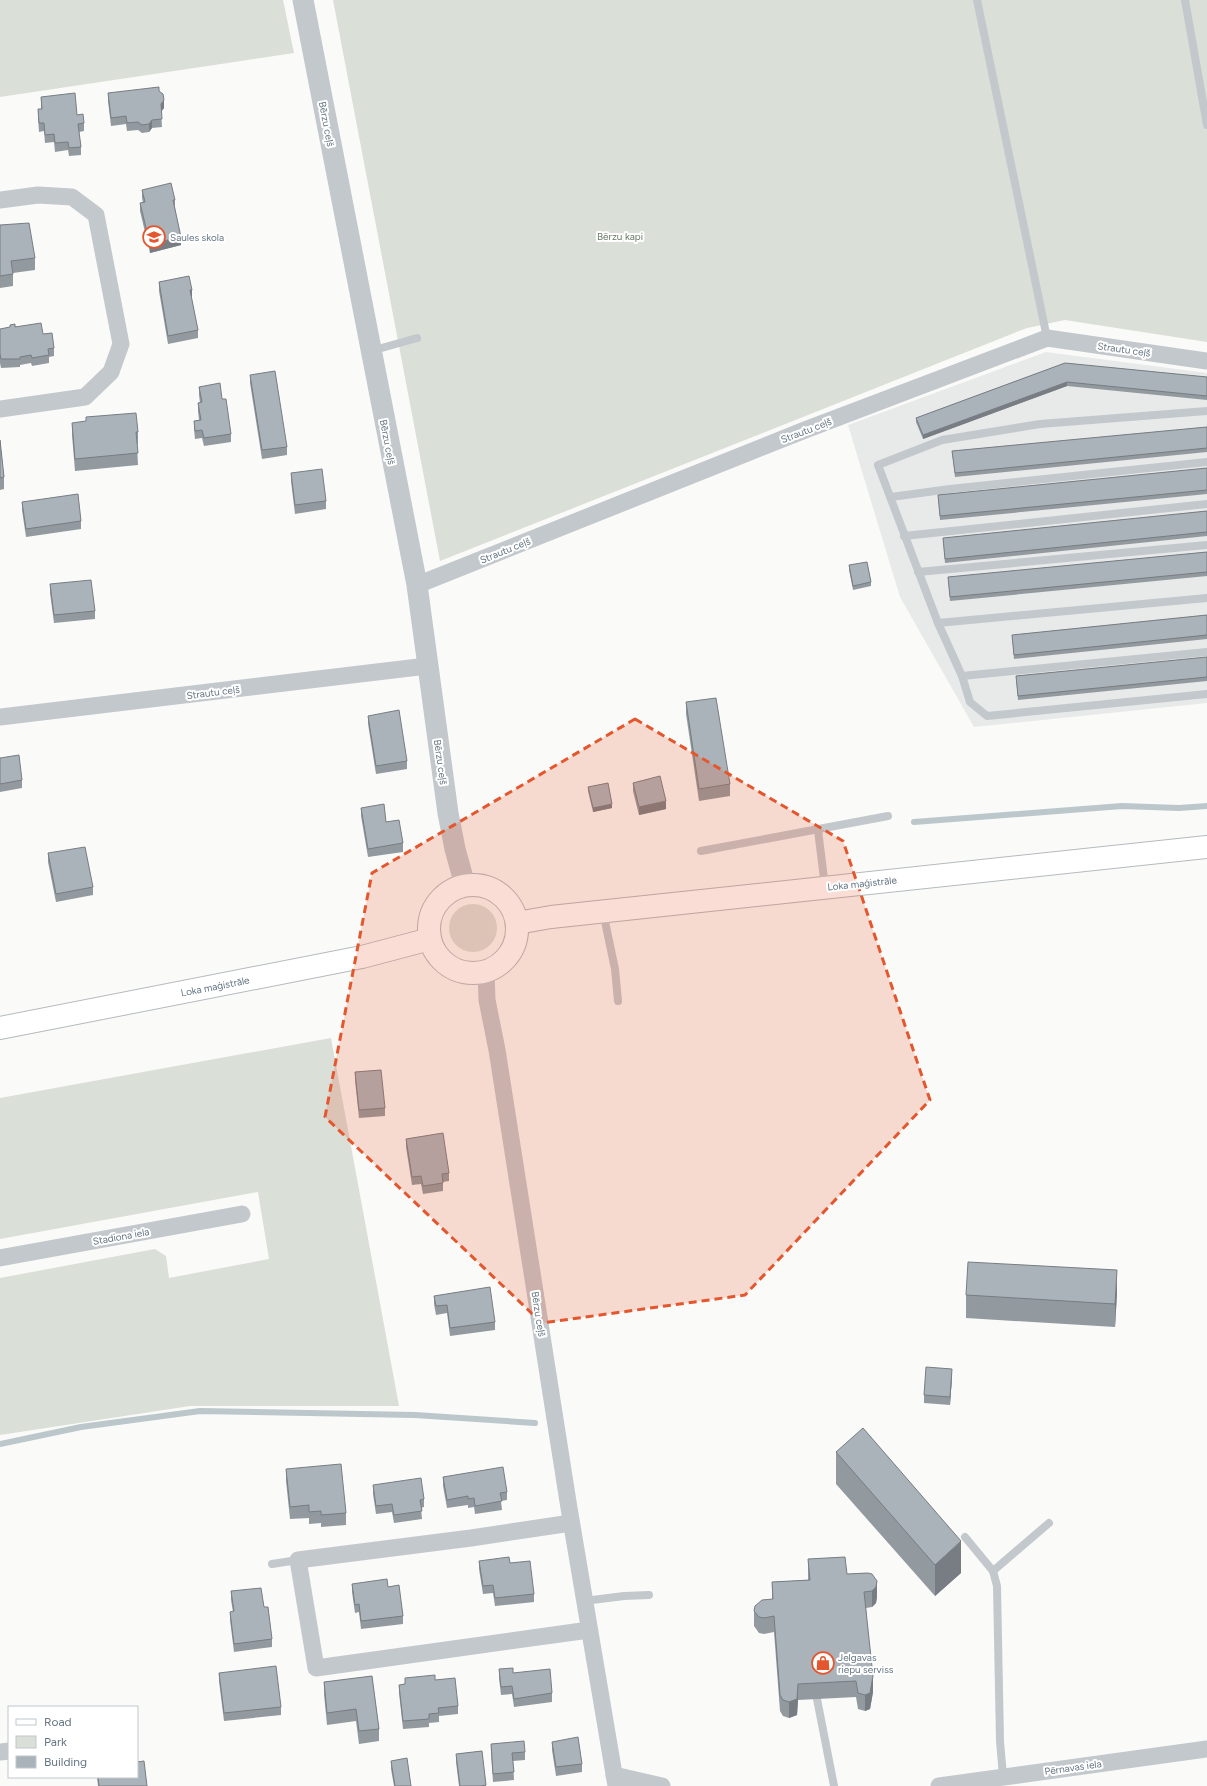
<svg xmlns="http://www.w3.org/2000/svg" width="1207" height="1786" viewBox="0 0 1207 1786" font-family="Figtree,sans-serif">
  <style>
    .built { fill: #e8e9e9 }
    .green { fill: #dadfd7 }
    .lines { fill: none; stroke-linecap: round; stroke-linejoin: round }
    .stream { stroke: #bbc7cb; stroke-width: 6 }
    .primary-casing { stroke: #b5babe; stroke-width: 24 }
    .service { stroke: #c3c8cc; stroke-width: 8 }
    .minor { stroke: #c3c8cc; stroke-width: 17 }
    .tertiary { stroke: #c3c8cc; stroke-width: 21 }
    .primary { stroke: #fff; stroke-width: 22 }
    .wall { fill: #929a9f }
    .shaded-wall { fill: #777d82 }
    .building { fill: #aab3b9; stroke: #777d82 }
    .marked { fill: #e4572e; fill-opacity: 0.2; stroke: #e4572e; stroke-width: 3; stroke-dasharray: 8 5; stroke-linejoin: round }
    .labels { text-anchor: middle; stroke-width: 4; stroke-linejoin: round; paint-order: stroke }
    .street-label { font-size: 10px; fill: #657683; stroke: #fff }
    .park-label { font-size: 10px; fill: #687a64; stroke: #fff }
    .poi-label { font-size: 10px; fill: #657683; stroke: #fff; text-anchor: start }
  </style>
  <rect width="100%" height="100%" fill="#fafaf8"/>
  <polygon class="built" points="1046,352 1207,373 1207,703 974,727 900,597 848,425"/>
  <g class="green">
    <polygon points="0,0 283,0 294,53 0,97"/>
    <polygon points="333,0 1207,0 1207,342 1065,320 1027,328 440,561"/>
    <circle cx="473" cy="928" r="24"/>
    <polygon points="331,1038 399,1406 190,1406 0,1435 0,1278 155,1249 166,1256 169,1278 269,1259 258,1192 0,1239 0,1098"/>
  </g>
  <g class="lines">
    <g class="stream">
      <polyline points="914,822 1122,806 1179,808 1207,806"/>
      <polyline points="0,1444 81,1427 200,1411 415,1415 535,1423"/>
    </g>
    <g class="primary-casing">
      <g id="primary">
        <circle cx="473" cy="929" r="44"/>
        <polyline points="517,923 551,917 1207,847"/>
        <polyline points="0,1028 362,957 430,939"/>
      </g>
    </g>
    <g class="service">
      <polyline points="977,0 1047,338"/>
      <polyline points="1185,0 1207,125"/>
      <polyline points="371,351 417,338"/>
      <polyline points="1207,411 1040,424 942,440 878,465 938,623 962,676 970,702 987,716 1207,694"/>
      <polyline points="891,497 950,489 1207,462"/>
      <polyline points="904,536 1207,504"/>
      <polyline points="918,572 1207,545"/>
      <polyline points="938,623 1207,598"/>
      <polyline points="962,676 1207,652"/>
      <polyline points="818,830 825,887"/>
      <polyline points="701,851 888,816"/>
      <polyline points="603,912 615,969 618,1001"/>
      <polyline points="965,1537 993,1571 997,1586 1000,1741 1003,1776"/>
      <polyline points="272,1564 298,1560"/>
      <polyline points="993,1571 1049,1523"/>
      <polyline points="584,1601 624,1596 649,1595"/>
      <polyline points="817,1699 834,1786"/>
    </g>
    <g class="minor">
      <polyline points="0,200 38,195 72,197 96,215 121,344 111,372 85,397 0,409"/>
      <polyline points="417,585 805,430 1047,338 1207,361"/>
      <polyline points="0,717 427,666"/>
      <polyline points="486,971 487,1000 497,1050 569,1508 616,1786"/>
      <polyline points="0,1258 242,1214"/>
      <polyline points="571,1523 471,1538 298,1560 316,1668 589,1630"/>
      <polyline points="0,1752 9,1751"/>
      <polyline points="614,1775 662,1786"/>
      <polyline points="939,1786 1207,1749"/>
    </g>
    <polyline class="tertiary" points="303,0 417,585 448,813 455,849 465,885"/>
    <use href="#primary" class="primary"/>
  </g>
  <g class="wall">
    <polygon points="159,91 164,108 161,111 162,127 152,128 149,132 142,133 138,130 127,131 126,124 111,126 108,101 108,93"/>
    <polygon points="41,97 77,115 84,123 84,131 79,132 81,147 81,155 69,156 68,150 55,152 54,142 45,143 44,131 39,132 38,118 38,109 41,109"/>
    <polygon points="142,190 175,200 175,208 181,245 150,253 140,211 140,203 143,203 142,198"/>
    <polygon points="0,225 35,258 35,270 13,273 13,286 0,288"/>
    <polygon points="159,282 192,298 191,298 198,330 198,338 168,344 159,291"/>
    <polygon points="10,325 43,334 54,348 54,356 49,357 49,363 32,366 31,363 20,365 20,367 1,368 0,363 0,329 10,328"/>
    <polygon points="1065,363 1207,377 1207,400 1067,386 923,439 916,422 916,418"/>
    <polygon points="250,375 287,447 287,455 262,459 250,383"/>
    <polygon points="199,387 222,399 231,434 231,442 204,446 202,438 195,439 194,429 194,421 199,420 198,411 198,403 200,403 199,395"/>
    <polygon points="72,423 138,432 138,444 137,444 138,465 75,471 72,435"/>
    <polygon points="1207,427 1207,452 955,477 952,451"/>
    <polygon points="0,440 4,477 4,489 0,490"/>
    <polygon points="1207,468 1207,494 940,520 938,495"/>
    <polygon points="291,473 326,501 326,509 295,514 291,481"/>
    <polygon points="22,502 81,521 81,529 26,537 22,510"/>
    <polygon points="1207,511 1207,536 945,563 943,538"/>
    <polygon points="1207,552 1207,576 950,601 948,577"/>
    <polygon points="849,565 871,582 871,586 853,590 849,570"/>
    <polygon points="50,584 95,611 95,619 54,623 50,593"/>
    <polygon points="1207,615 1207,639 1014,659 1012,635"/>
    <polygon points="1207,657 1207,681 1018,700 1016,676"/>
    <polygon points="686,702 730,784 730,796 699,801 686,714"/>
    <polygon points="368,716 407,761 407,769 376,774 368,724"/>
    <polygon points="0,758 22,780 22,788 0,792"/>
    <polygon points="633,783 666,809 639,815 633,791"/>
    <polygon points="588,787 612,808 593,812 588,791"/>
    <polygon points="361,808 386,822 403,843 403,852 368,857 361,816"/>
    <polygon points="48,853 93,887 93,895 56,902 48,862"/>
    <polygon points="355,1072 385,1108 385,1116 359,1118 355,1080"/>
    <polygon points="406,1139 449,1173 449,1181 443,1182 443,1191 423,1194 421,1184 412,1185 406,1147"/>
    <polygon points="1117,1293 1115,1327 966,1318 966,1295"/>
    <polygon points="434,1296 495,1322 495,1330 450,1336 447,1313 436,1315 434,1304"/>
    <polygon points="952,1377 950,1405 924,1403 924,1395"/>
    <polygon points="836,1452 961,1573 935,1596 836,1484"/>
    <polygon points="286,1469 346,1513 346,1525 321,1527 321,1523 309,1524 309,1518 290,1519 286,1481"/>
    <polygon points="443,1477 507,1492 507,1500 501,1501 502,1510 475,1514 474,1507 468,1508 468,1505 447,1508 443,1486"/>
    <polygon points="373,1485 424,1499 424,1507 421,1508 422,1519 394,1523 392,1512 376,1514 373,1494"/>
    <polygon points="808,1559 847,1574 868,1573 877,1597 876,1603 872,1607 866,1608 873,1692 870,1709 865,1711 858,1709 856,1697 798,1700 797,1715 789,1718 783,1716 780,1711 774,1632 764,1634 759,1633 754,1626 754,1611 772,1599 772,1582 808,1580"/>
    <polygon points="479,1561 510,1563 534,1594 534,1602 495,1606 493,1593 483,1594 479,1569"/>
    <polygon points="352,1584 388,1587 403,1616 403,1624 361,1629 359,1612 355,1613 352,1592"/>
    <polygon points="231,1591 272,1639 272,1647 234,1652 230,1620 230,1612 233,1612 231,1600"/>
    <polygon points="499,1669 513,1673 552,1693 552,1702 514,1707 512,1694 501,1695 499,1678"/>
    <polygon points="219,1673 281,1707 281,1715 224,1721 219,1681"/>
    <polygon points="372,1676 379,1729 379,1741 359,1744 356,1721 327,1725 324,1694 324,1682"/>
    <polygon points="405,1678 435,1680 458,1706 458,1714 439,1716 439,1722 429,1723 429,1727 403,1729 399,1693 399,1685 405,1684"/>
    <polygon points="552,1742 582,1764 582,1772 556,1776 552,1750"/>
    <polygon points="491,1744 525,1752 525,1760 513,1761 514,1780 493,1782 491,1752"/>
    <polygon points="482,1751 486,1786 459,1786 456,1762 456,1754"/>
    <polygon points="391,1761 411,1786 394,1786 391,1769"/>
    <polygon points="97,1777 137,1777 147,1786 98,1786"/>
  </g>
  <g class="shaded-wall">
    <polygon points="164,100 164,108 161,112 161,104"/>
    <polygon points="152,120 152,128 149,132 149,124"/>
    <polygon points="181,237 181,245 150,253 150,244"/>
    <polygon points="190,290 192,290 192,298 190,299"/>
    <polygon points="1067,382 1067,386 923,439 923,435"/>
    <polygon points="666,801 666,809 639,815 639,807"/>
    <polygon points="612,804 612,808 593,812 593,808"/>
    <polygon points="1117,1270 1117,1293 1115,1327 1115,1304"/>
    <polygon points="952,1369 952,1377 950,1405 950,1397"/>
    <polygon points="961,1541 961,1573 935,1596 935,1565"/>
    <polygon points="877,1581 877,1597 876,1603 872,1607 872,1591"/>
    <polygon points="873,1676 873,1692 870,1709 865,1711 865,1695"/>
    <polygon points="798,1684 798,1700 797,1715 789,1718 789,1702"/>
  </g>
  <g class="building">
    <polygon points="159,87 159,91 163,94 164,100 161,104 162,119 152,120 149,124 142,125 138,122 127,123 126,116 111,118 108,93"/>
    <polygon points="75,93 77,115 83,114 84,123 78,124 81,147 69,148 68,142 55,143 54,134 45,135 44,123 39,123 38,109 42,109 41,97"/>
    <polygon points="171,183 175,200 173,200 181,237 150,244 140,203 145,202 142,190"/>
    <polygon points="29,223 35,258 11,261 13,274 0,276 0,225"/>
    <polygon points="189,276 192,290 190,290 198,330 168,336 159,282"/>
    <polygon points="41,323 43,334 52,333 54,348 48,349 49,355 32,358 31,355 20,357 20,359 1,359 0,354 0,329 10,327 10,325 15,324 15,327"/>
    <polygon points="1065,363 1207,377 1207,396 1067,382 923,435 916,418"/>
    <polygon points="275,371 287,447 262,450 250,375"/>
    <polygon points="220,383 222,399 226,399 231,434 204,438 202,430 195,431 194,421 201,420 198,403 202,402 199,387"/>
    <polygon points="136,413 138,432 136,432 138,453 75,459 72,423 86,421 86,417"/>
    <polygon points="1207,427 1207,448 955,473 952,451"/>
    <polygon points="0,440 4,477 0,478"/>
    <polygon points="1207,468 1207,490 940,516 938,495"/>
    <polygon points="322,469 326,501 295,505 291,473"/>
    <polygon points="78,494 81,521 26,529 22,502"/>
    <polygon points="1207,511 1207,532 945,559 943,538"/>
    <polygon points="1207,552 1207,572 950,597 948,577"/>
    <polygon points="867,562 871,582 853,586 849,565"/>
    <polygon points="91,580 95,611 54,615 50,584"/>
    <polygon points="1207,615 1207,635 1014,655 1012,635"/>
    <polygon points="1207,657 1207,677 1018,696 1016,676"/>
    <polygon points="716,698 730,784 699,789 686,702"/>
    <polygon points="399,710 407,761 376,766 368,716"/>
    <polygon points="19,755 22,780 0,784 0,758"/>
    <polygon points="660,776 666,801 639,807 633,783"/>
    <polygon points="608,783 612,804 593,808 588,787"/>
    <polygon points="384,804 386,822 399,820 403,843 368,849 361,808"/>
    <polygon points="85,847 93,887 56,894 48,853"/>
    <polygon points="381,1070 385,1108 359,1110 355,1072"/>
    <polygon points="443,1133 449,1173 442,1174 443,1183 423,1186 421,1176 412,1177 406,1139"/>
    <polygon points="968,1262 1117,1270 1115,1304 966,1295"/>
    <polygon points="490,1287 495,1322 450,1328 447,1305 436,1306 434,1296"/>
    <polygon points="926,1367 952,1369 950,1397 924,1395"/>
    <polygon points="863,1428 961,1541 935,1565 836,1452"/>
    <polygon points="341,1464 346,1513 321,1515 321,1511 309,1512 309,1505 290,1507 286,1469"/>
    <polygon points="503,1467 507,1492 500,1493 502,1501 475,1506 474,1498 468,1499 468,1496 447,1500 443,1477"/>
    <polygon points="421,1478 424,1499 420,1500 422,1511 394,1515 392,1504 376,1506 373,1485"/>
    <polygon points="509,1557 510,1563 530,1561 534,1594 495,1598 493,1585 483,1586 479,1561"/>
    <polygon points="845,1557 847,1574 868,1573 872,1574 877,1581 876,1587 872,1591 864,1592 873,1676 870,1693 865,1695 858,1693 856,1681 798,1684 797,1699 789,1702 783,1700 780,1695 774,1616 764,1618 759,1617 754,1611 755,1606 762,1600 773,1599 772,1582 810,1580 808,1559"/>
    <polygon points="387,1579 388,1587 399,1585 403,1616 361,1621 359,1604 355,1605 352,1584"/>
    <polygon points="261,1588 264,1607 268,1607 272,1639 234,1644 230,1612 234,1611 231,1591"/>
    <polygon points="276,1666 281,1707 224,1713 219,1673"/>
    <polygon points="513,1668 513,1673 550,1669 552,1693 514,1699 512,1686 501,1687 499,1669"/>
    <polygon points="435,1675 435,1680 455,1678 458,1706 438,1708 439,1713 429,1714 429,1719 403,1721 399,1685 405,1684 405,1678"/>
    <polygon points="372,1676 379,1729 359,1731 356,1709 327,1713 324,1682"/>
    <polygon points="578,1737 582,1764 556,1767 552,1742"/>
    <polygon points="524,1741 525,1752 512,1753 514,1772 493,1774 491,1744"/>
    <polygon points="482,1751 486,1785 481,1786 460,1786 456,1754"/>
    <polygon points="407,1758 411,1786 395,1786 391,1761"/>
    <polygon points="144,1761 147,1786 99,1786 98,1777 137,1777 137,1762"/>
  </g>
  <path class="marked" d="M 635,719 L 843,841 L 930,1100 L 745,1295 L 542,1323 L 325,1117 L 372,873 Z"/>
  <defs>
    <g id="school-ring" transform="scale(1.15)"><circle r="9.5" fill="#fff" stroke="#e4572e" stroke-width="1.5"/><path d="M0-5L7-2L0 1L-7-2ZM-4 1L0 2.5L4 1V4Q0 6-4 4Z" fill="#e4572e"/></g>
    <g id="shop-ring" transform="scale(1.15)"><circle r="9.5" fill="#fff" stroke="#e4572e" stroke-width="1.5"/><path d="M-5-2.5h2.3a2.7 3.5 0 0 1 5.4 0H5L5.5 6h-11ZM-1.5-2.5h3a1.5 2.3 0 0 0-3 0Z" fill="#e4572e"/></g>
  </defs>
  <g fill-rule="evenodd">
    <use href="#school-ring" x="154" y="237"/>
    <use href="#shop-ring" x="823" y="1663"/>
  </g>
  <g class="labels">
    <g class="street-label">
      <text transform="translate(327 124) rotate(79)" y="4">Bērzu ceļš</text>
      <text transform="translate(1124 349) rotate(8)" y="4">Strautu ceļš</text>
      <text transform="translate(806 430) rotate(-21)" y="4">Strautu ceļš</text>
      <text transform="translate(388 442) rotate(79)" y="4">Bērzu ceļš</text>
      <text transform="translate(505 550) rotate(-22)" y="4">Strautu ceļš</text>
      <text transform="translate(213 692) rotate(-7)" y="4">Strautu ceļš</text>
      <text transform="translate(441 762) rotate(82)" y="4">Bērzu ceļš</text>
      <text transform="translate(862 883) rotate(-6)" y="4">Loka maģistrāle</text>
      <text transform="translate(215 986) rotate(-11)" y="4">Loka maģistrāle</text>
      <text transform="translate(121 1236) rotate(-10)" y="4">Stadiona iela</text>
      <text transform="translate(539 1314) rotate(81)" y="4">Bērzu ceļš</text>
      <text transform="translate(1073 1767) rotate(-8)" y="4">Pērnavas iela</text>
    </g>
    <g class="park-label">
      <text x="620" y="240">Bērzu kapi</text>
    </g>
    <g class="poi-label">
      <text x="170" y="241">Saules skola</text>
      <text x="838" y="1661">Jelgavas<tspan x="838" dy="12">riepu serviss</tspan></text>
    </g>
  </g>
  <rect x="8" y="1706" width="130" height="72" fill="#ffffff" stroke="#c1c8cd"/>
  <rect x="16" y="1719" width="20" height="6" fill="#ffffff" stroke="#c1c8cd"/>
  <text x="44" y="1726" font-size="12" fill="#657683">Road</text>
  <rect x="16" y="1736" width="20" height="12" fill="#dadfd7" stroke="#c1c8cd"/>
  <text x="44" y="1746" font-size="12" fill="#657683">Park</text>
  <rect x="16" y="1756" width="20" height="12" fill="#aab3b9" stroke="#c1c8cd"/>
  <text x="44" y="1766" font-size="12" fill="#657683">Building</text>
</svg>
